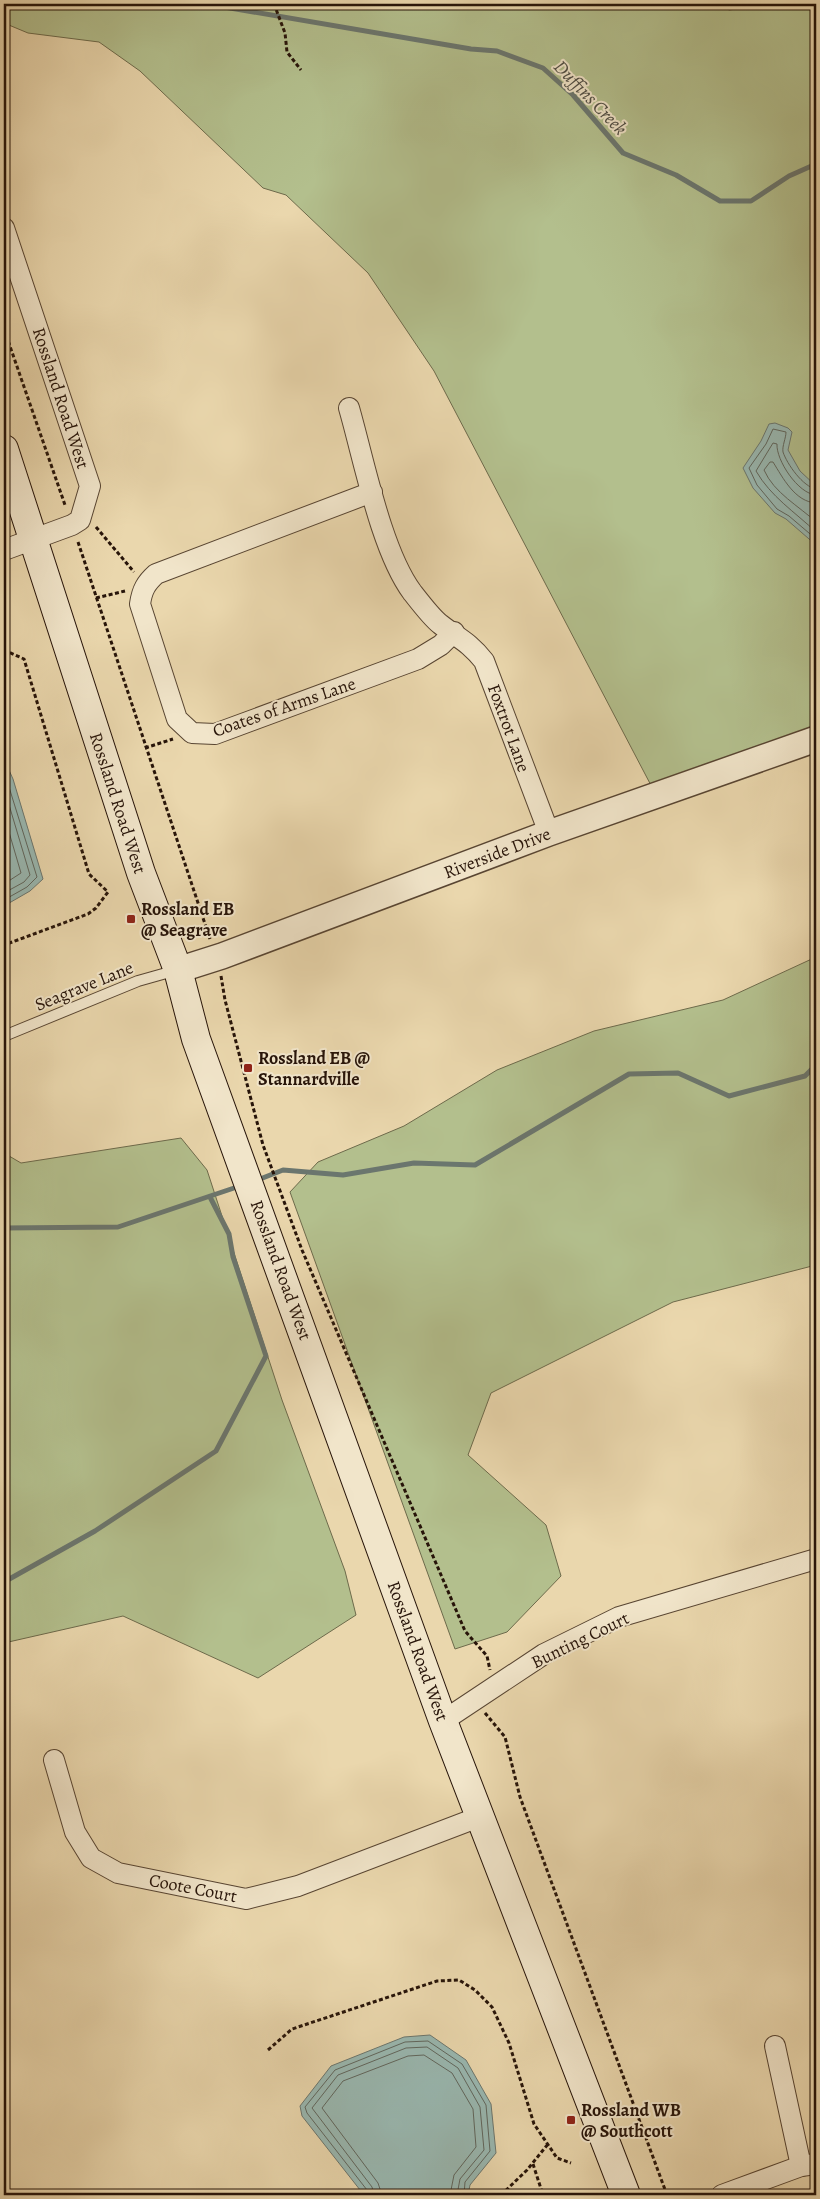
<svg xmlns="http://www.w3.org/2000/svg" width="820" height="2199" viewBox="0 0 820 2199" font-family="Alegreya,serif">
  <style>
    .green { fill: #b3bf8d; stroke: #6d6a4b }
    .water { fill: #99b8b1; stroke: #6b766e }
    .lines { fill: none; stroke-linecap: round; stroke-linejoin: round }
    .shore { stroke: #60665d; stroke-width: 1 }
    .stream { stroke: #6b766e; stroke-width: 5 }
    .service-casing { stroke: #584532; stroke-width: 12 }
    .minor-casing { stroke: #584532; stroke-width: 22 }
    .tertiary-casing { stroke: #584532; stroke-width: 28 }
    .secondary-casing { stroke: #271409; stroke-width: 30 }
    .path { stroke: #271409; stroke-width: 3; stroke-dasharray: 4 2.5; stroke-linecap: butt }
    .service { stroke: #f1e5ca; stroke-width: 10 }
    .minor { stroke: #f1e5ca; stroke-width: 20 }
    .tertiary { stroke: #f1e5ca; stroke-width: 25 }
    .secondary { stroke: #f1e5ca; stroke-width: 28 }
    .poi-dot { fill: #8f2418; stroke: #f1e5ca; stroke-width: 2 }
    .labels { text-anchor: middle; stroke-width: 4; stroke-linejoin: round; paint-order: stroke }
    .street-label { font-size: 18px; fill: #271409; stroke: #f1e5ca }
    .poi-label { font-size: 18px; font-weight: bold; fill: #271409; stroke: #f1e5ca; text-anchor: start }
    .water-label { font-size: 19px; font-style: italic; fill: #4f4d44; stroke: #f1e5ca }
  </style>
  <rect width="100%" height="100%" fill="#ead7ad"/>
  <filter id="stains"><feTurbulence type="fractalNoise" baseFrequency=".004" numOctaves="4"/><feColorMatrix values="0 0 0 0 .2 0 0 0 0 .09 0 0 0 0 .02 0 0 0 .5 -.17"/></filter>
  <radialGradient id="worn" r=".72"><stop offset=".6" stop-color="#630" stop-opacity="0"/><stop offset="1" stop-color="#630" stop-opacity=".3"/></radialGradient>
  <g class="green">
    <polygon points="4,4 720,4 729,10 773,4 816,4 816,730 655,793 434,371 368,273 286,195 263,188 140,71 99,42 28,33 4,23"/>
    <polygon points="816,957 816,1265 673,1302 491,1393 468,1455 546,1525 561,1576 507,1632 455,1649 290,1192 318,1162 404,1126 497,1070 594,1031 723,1000"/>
    <polygon points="181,1138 207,1170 282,1400 345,1571 356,1615 258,1678 123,1616 4,1643 4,1153 21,1163"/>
  </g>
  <g class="water">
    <polygon points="775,423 788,428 792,432 788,450 800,471 816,486 816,545 786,519 775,513 753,488 743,468 761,441 769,424"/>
    <polygon points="4,759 13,779 43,879 30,891 4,906"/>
    <polygon points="430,2035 466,2060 491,2104 496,2153 470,2185 468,2195 364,2195 302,2116 300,2106 331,2066 404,2037"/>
  </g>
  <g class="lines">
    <g class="shore">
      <path d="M 816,489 C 803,487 787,464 783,452 C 782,446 786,438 786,432 L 773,429 L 766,444 L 749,468 L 757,485 L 777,509 L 789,516 L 816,539"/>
      <path d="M 816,495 C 798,494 776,460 777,444 L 773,443 L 756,471 C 771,497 795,512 816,532"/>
      <path d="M 816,503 C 795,502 783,478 773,462 L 770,462 L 764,470 C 774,493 799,506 816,522"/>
      <polyline points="4,771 37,877 27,887 4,900"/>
      <polyline points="4,788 30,875 24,882 4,893"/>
      <polyline points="4,815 21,873 4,884"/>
      <polyline points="368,2195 367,2190 307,2113 305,2107 335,2070 405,2042 428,2041 462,2064 486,2105 490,2151 465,2182 464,2195"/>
      <polyline points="374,2195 372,2187 312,2108 338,2075 406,2048 427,2047 458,2068 480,2107 484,2150 460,2179 457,2195"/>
      <polyline points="382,2195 378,2183 322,2108 343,2081 408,2056 424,2055 452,2073 473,2109 476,2147 454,2175 450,2195"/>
    </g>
    <g class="stream">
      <polyline points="207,4 471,49 497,51 543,68 573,95 623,153 676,175 720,201 751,201 789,176 816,164"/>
      <polyline points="255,1181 283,1170 343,1175 414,1163 475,1165 629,1074 678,1073 729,1096 805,1076 816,1065"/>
      <polyline points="4,1228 118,1227 240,1186"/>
      <polyline points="4,1582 95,1531 216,1451 266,1356 233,1257 229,1234 210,1197"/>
    </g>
    <g class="service-casing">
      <polyline id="service" points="4,1036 138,981 177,970"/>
    </g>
    <g class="minor-casing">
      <g id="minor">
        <polyline points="4,228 90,486 80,520 72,525 4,550"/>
        <path d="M 349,408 C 364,460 381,550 412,592 C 419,601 432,618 440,624 C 459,639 468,641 484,661 L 549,833"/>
        <path d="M 372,492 L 156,574 C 146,583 142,590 140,604 L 177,719 L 192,733 L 215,734 L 418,659 L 441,645 L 454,632"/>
        <polyline points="443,1721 544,1654 619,1617 816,1559"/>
        <polyline points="54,1760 75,1832 91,1858 118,1873 246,1899 298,1886 479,1817"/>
        <polyline points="775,2046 801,2166"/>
        <polyline points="722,2195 801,2166 816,2164"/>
      </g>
    </g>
    <g class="tertiary-casing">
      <polyline id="tertiary" points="178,970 222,956 549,833 816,739"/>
    </g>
    <g class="secondary-casing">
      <polyline id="secondary" points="4,449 141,873 178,970 196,1039 443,1721 626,2195"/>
    </g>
    <g class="path">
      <polyline points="274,4 285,33 287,52 301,70"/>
      <polyline points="4,329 65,505"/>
      <polyline points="96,527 134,572"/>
      <polyline points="78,542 210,939"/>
      <polyline points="96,598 125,591"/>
      <polyline points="4,650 24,659 89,874 108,892 96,908 88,914 4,945"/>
      <polyline points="145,748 173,739"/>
      <polyline points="221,976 225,1000 263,1145 302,1250 465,1631 487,1656 490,1670"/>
      <polyline points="485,1713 505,1737 520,1797 667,2195"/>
      <polyline points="268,2050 292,2029 437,1981 459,1980 475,1990 492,2007 509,2043 534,2124 557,2158 571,2163"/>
      <polyline points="533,2164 543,2195"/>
      <polyline points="501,2195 527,2170 548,2144"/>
    </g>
    <use href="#service" class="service"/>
    <use href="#minor" class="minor"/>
    <use href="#tertiary" class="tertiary"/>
    <use href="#secondary" class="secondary"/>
  </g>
  <g class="poi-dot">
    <rect x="126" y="914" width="10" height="10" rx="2.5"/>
    <rect x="243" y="1063" width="10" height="10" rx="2.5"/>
    <rect x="566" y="2115" width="10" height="10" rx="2.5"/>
  </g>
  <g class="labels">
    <g class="street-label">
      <text transform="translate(61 398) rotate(72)" y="6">Rossland Road West</text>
      <text transform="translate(284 707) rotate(-19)" y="6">Coates of Arms Lane</text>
      <text transform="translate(509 728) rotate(70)" y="6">Foxtrot Lane</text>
      <text transform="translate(118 803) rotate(72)" y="6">Rossland Road West</text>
      <text transform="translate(497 853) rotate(-21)" y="6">Riverside Drive</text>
      <text transform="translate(84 986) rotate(-22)" y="6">Seagrave Lane</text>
      <text transform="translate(281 1270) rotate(70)" y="6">Rossland Road West</text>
      <text transform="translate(580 1640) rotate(-26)" y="6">Bunting Court</text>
      <text transform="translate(418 1651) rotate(70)" y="6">Rossland Road West</text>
      <text transform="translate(193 1888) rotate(11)" y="6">Coote Court</text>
    </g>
    <g class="poi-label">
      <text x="141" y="915">Rossland EB<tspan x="141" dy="21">@ Seagrave</tspan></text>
      <text x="258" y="1064">Rossland EB @<tspan x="258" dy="21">Stannardville</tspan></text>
      <text x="581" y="2116">Rossland WB<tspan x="581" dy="21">@ Southcott</tspan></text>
    </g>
    <g class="water-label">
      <text transform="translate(591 97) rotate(46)" y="7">Duffins Creek</text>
    </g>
  </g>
  <rect width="820" height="2199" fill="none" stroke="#ead7ad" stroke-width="20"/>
  <rect x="5" y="5" width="810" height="2189" fill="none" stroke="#271409" stroke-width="2.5"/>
  <rect x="10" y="10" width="800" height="2179" fill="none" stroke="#271409"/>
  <rect width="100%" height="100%" filter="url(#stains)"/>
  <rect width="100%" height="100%" fill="url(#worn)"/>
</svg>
